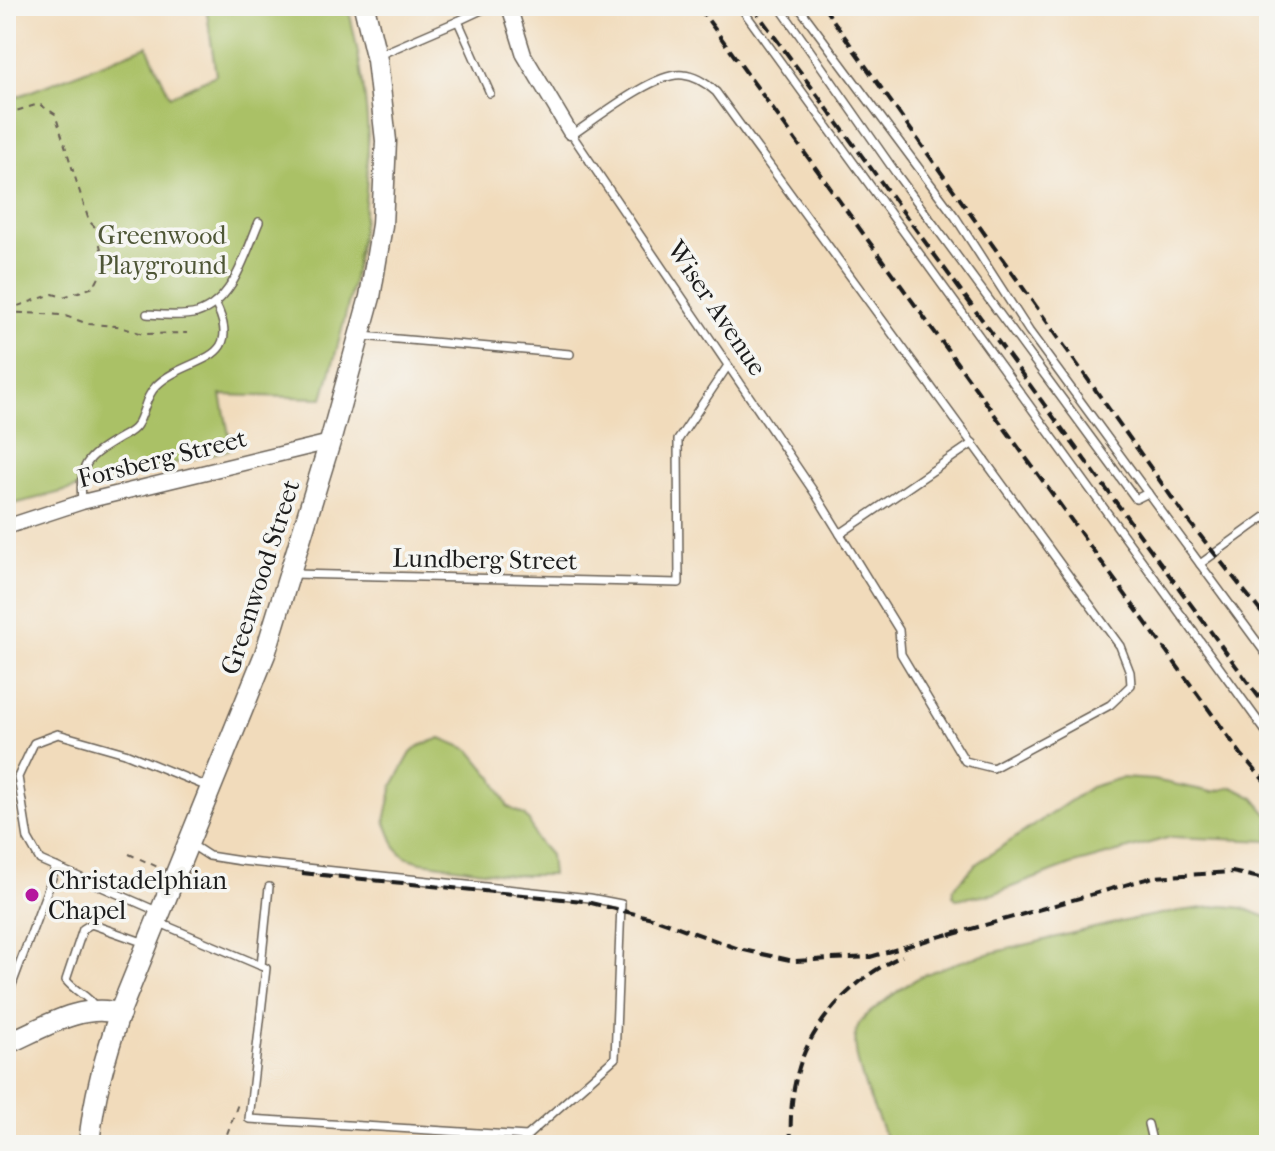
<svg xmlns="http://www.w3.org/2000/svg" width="1275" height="1151" viewBox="0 0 1275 1151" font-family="'IM FELL French Canon',serif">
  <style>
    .green { fill: #aac166; stroke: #636e41; stroke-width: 2 }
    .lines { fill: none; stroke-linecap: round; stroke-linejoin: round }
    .lane-casing { stroke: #675f54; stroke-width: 10 }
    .street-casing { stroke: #675f54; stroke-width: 17 }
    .secondary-casing { stroke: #675f54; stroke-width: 23 }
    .path { stroke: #675f54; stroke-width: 2; stroke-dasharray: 6 6; stroke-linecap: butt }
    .lane { stroke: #fff; stroke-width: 7 }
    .street { stroke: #fff; stroke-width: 14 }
    .secondary { stroke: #fff; stroke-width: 20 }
    .rail { stroke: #1c1c1c; stroke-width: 4; stroke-dasharray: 12 6; stroke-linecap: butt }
    .poi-dot { fill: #b5179e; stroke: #f6f6f2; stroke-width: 3 }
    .labels { text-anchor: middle; stroke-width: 7; stroke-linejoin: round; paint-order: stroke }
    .park-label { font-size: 26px; fill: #4e5636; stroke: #f6f6f2 }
    .street-label { font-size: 26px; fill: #1c1c1c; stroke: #f6f6f2 }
    .poi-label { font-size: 26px; fill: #1c1c1c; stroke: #f6f6f2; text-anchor: start }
  </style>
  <rect width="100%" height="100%" fill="#f6f6f2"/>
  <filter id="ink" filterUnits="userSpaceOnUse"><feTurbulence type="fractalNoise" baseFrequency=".0125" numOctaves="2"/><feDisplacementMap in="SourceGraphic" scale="16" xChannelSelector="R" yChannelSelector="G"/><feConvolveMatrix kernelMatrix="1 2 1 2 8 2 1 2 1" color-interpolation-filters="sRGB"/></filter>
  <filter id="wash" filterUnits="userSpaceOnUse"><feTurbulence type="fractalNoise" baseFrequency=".006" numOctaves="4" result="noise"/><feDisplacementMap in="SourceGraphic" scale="32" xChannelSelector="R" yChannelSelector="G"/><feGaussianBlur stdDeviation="1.8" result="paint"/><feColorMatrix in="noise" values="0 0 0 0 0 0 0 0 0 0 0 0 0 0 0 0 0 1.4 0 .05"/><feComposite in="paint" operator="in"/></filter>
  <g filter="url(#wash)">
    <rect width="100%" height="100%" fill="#f1dbbb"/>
    <g class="green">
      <path d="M 206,6 L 348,6 C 358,49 367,94 368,139 C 369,227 348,314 323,398 L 221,395 L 232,449 L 6,506 L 6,101 L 147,46 L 170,96 L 216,75 Z"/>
      <polygon points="441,738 470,750 493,778 508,807 524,815 529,821 536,839 550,855 552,875 510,875 421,862 405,857 396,848 385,821 393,785 411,753 419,746"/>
      <polygon points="1121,778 1154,780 1212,792 1233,787 1254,798 1269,816 1269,841 1171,837 1071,865 993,894 956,899 953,895 953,889 976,864 1091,787"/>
      <path d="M 1224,906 L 1243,908 L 1269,918 L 1269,1145 L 889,1145 C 878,1117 848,1058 857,1029 C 859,1020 870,1012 877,1007 C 891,996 906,984 922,976 C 957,960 996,952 1033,943 C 1097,927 1159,911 1224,906 Z"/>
    </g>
  </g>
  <g filter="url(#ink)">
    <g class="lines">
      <g class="lane-casing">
        <g id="lane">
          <polyline points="740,6 1269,736"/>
          <polyline points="779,6 898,176 1136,499 1148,493"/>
          <polyline points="798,6 956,218 1029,331 1269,658"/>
          <polyline points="379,55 458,21"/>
          <polyline points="490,93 458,21 490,6"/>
          <path d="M 570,132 L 572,135 L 816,495 L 899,630 L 901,654 L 965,761 L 993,768 L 1110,705 L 1131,685 L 1130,672 L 1120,646 L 716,92 C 706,83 696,76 683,75 C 656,71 596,119 572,135"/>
          <path d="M 147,314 C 162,315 182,317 197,313 C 234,301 245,254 259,222"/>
          <polyline points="362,336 570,354"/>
          <path d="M 82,502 C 79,464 86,458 118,439 C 125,435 133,432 137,425 C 145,412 145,397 156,386 C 187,355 247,365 215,303"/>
          <polyline points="840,534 973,443"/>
          <polyline points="1200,564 1269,514"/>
          <polyline points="293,574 679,583 678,440 727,367"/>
          <polyline points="189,843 209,856 241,861 590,898 621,904 615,1058 527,1136 521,1145"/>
          <polyline points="159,912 40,860 28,839 18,777 34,743 58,734 125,753 208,787"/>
          <polyline points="160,923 266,968 249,1119 527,1136"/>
          <polyline points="261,966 269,887"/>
          <path d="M 96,1008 C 88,995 75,992 66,980 L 83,929 L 91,924 L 145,943"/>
          <polyline points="6,1042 7,998 56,867"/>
          <polyline points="1148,1124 1153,1145"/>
        </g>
      </g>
      <g class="street-casing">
        <g id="street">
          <polyline points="509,6 524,55 570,132"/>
          <polyline points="6,527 82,502 330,442"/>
        </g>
      </g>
      <g class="secondary-casing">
        <g id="secondary">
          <path d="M 6,1044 C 39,1030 83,1001 120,1014"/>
          <path d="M 89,1145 C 93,1098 106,1054 121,1009 L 265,654 L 330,442 L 370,297 L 382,225 L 386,141 L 377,60 L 364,6"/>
        </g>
      </g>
      <g class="path">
        <polyline points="6,114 39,104 55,114 89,221 96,228 105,266 94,287 63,297 53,294 6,310"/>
        <polyline points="6,312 62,315 89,324 117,326 143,334 187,333"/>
        <polyline points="129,854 160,868"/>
        <polyline points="223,1145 239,1101"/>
      </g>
      <use href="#lane" class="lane"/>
      <use href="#street" class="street"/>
      <use href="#secondary" class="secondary"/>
      <g class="rail">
        <polyline points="698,6 1241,754 1269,786"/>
        <polyline points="752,6 1269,711"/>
        <polyline points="823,6 1187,519 1269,622"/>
        <polyline points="302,873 583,901 656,919 739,949 794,961 870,957 959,931"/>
        <polyline points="950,935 1153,877 1232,872 1269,880"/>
        <path d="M 791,1145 C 790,1121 791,1095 798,1071 C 811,1022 856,976 902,956"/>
      </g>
    </g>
  </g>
  <circle class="poi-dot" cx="32" cy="895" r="8"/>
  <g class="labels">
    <g class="park-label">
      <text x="162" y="244">Greenwood<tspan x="162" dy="30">Playground</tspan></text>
    </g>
    <g class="street-label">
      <text transform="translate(717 308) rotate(56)" y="9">Wiser Avenue</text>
      <text transform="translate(162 458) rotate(-14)" y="9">Forsberg Street</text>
      <text transform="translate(485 559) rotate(1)" y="9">Lundberg Street</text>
      <text transform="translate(260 577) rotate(-72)" y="9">Greenwood Street</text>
    </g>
    <g class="poi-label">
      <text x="48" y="889">Christadelphian<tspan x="48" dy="30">Chapel</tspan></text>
    </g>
  </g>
  <rect width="1275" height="1151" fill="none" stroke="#f6f6f2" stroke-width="32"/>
</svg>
